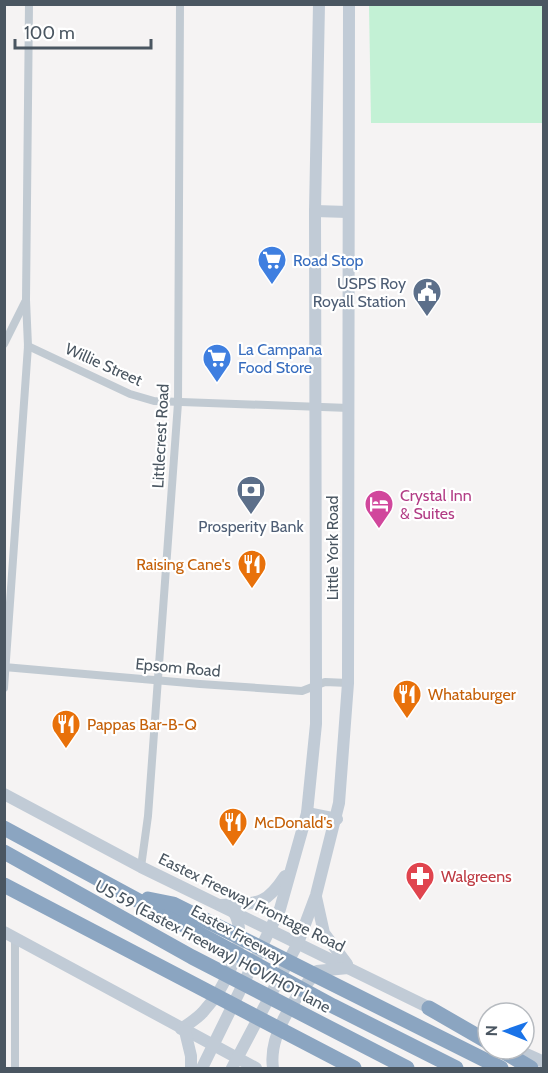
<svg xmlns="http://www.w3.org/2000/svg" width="548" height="1073" viewBox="0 0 548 1073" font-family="Cabin,sans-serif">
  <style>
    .green { fill: #c3f1d5 }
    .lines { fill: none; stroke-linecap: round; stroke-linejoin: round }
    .street { stroke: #c1cad2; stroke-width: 8 }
    .secondary { stroke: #c1cbd6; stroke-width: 12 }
    .highway { stroke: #8ba5c1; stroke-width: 15 }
    .labels { text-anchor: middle; stroke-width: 4.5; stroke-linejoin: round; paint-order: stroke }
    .shop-label { font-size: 16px; fill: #366cbe; stroke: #fff; text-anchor: start }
    .service-label { font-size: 16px; fill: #4e5e75; stroke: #fff; text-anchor: end }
    .street-label { font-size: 16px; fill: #4a5661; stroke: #fff }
    .hotel-label { font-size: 16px; fill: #b23c85; stroke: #fff; text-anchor: start }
    .food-label { font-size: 16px; fill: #c56008; stroke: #fff; text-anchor: start }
    .health-label { font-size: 16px; fill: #be3a42; stroke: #fff; text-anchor: start }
  </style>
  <rect width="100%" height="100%" fill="#f5f3f3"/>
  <polygon class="green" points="369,5 543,5 543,123 371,123"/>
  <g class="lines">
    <g class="street">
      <polyline points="4,344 25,302"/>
      <polyline points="28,346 130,394 154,401 349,408"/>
      <polyline points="4,667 200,684 302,691 325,682 348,683"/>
      <polyline points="4,688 28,346 26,300 29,4"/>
      <polyline points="141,867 148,816 178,403 180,4"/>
      <polyline points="15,1068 15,938"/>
    </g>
    <g class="secondary">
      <polyline points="315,211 348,212"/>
      <polyline points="4,794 141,867 436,1011"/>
      <polyline points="307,813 337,819"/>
      <polyline points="316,897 324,933 347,964"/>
      <path d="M 221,905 C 256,903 265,907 285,876"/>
      <polyline points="4,932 256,1068"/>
      <path d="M 181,1029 C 188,1024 197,1019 203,1012 C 223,990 252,940 233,911"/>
      <polyline points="185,1031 191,1056 191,1068"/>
      <polyline points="515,1049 544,1062"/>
      <polyline points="202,1068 280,909 307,813 316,724 316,685 315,211 319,4"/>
      <polyline points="232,1068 298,943 316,895 339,803 348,683 349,4"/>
      <path d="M 273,1068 C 268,1034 295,997 317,971 L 348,968"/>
    </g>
    <g class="highway">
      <polyline points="4,828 333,1006 456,1068"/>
      <polyline points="4,852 192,957 407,1068"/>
      <polyline points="4,885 354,1068"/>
      <polyline points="148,899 173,904 501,1068"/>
      <polyline points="429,1008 488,1042"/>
      <polyline points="499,1049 531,1068"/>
    </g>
  </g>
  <defs>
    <g id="supermarket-pin" transform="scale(1.5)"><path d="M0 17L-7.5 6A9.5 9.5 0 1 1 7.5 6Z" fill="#3f7fe0" stroke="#fff"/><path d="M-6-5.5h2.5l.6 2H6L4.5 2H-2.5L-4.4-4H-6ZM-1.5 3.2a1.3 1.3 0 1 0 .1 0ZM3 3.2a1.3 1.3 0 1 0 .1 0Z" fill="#fff"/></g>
    <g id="civic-pin" transform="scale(1.5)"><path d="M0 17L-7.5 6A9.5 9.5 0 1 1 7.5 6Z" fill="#5c6f8a" stroke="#fff"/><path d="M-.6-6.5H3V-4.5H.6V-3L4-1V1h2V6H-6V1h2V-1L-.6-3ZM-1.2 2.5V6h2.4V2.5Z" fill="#fff"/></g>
    <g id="bank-pin" transform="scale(1.5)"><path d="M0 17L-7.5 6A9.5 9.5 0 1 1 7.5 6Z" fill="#5c6f8a" stroke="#fff"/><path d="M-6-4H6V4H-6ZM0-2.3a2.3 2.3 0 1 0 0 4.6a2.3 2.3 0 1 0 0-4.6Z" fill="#fff"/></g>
    <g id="hotel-pin" transform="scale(1.5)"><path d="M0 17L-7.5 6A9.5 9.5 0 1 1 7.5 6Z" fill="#d1479c" stroke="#fff"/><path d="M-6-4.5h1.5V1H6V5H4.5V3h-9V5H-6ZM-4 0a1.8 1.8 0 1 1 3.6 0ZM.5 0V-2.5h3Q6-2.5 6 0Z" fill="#fff"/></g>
    <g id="restaurant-pin" transform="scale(1.5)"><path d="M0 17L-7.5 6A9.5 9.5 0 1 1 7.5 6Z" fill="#e8710a" stroke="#fff"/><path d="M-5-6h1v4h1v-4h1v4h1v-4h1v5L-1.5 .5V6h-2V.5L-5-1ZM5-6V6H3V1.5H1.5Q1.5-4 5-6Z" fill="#fff"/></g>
    <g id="pharmacy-pin" transform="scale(1.5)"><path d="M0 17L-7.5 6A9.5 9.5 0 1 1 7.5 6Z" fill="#e0444e" stroke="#fff"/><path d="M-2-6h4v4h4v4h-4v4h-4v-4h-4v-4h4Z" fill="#fff"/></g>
  </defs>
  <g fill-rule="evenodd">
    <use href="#supermarket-pin" x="272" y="260"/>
    <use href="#civic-pin" x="427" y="292"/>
    <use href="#supermarket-pin" x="217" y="358"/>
    <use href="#bank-pin" x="251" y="490"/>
    <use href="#hotel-pin" x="379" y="504"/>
    <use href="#restaurant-pin" x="252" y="564"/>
    <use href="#restaurant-pin" x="407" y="694"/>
    <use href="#restaurant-pin" x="66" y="724"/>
    <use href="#restaurant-pin" x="233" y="822"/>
    <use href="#pharmacy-pin" x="420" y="876"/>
  </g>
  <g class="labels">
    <g class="shop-label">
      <text x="293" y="266">Road Stop</text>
      <text x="238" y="355">La Campana<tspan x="238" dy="18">Food Store</tspan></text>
    </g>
    <g class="service-label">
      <text x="406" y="289">USPS Roy<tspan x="406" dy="18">Royall Station</tspan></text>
      <text x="251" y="532" text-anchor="middle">Prosperity Bank</text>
    </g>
    <g class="street-label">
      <text transform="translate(104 364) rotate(24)" y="6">Willie Street</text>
      <text transform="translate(160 436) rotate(-87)" y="6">Littlecrest Road</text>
      <text transform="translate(332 548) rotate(-90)" y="6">Little York Road</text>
      <text transform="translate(178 667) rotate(5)" y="6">Epsom Road</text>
      <text transform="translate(252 902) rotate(26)" y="6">Eastex Freeway Frontage Road</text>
      <text transform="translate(238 934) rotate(29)" y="6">Eastex Freeway</text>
      <text transform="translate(213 946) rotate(28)" y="6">US 59 (Eastex Freeway) HOV/HOT lane</text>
    </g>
    <g class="hotel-label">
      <text x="400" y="501">Crystal Inn<tspan x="400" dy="18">&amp; Suites</tspan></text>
    </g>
    <g class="food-label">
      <text x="231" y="570" text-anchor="end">Raising Cane's</text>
      <text x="428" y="700">Whataburger</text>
      <text x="87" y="730">Pappas Bar-B-Q</text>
      <text x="254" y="828">McDonald's</text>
    </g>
    <g class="health-label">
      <text x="441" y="882">Walgreens</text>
    </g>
  </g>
  <rect width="548" height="1073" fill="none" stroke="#4a5661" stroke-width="12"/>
  <g transform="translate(506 1031) rotate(271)"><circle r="28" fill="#ffffff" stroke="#b7bbc0" stroke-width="1.5"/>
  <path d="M0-4.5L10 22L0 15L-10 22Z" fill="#1a73e8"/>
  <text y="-9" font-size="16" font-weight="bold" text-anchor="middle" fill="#4a5661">N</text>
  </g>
  <path d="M15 39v9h136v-9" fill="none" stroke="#4a5661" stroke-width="3"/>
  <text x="24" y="39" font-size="18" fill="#4a5661" stroke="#ffffff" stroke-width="4.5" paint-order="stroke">100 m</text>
</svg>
